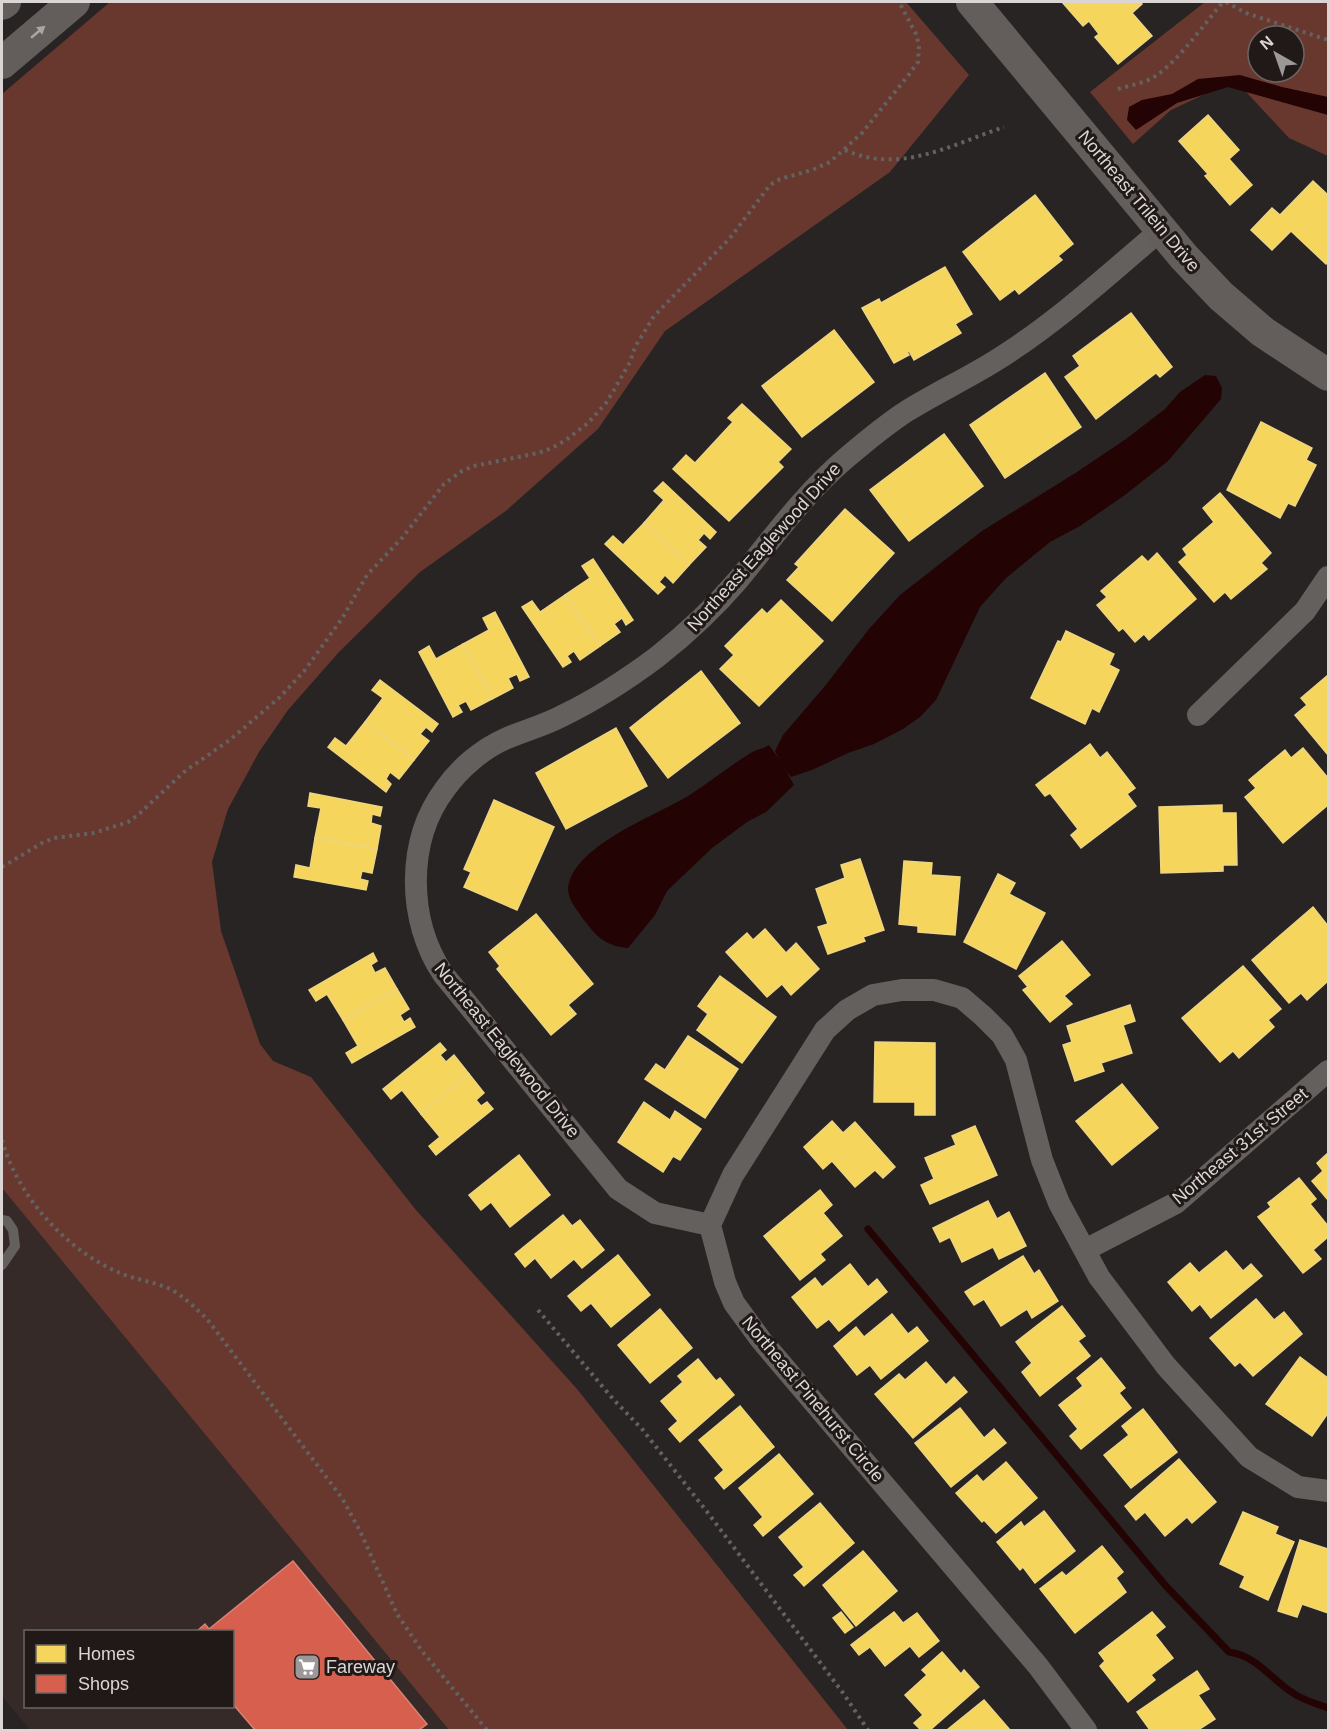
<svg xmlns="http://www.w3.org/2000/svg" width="1330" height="1732" viewBox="0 0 1330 1732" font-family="Helvetica,sans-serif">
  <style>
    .built { fill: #352a28; fill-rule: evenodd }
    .green { fill: #68382e; fill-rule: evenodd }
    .water { fill: #230303 }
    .homes { fill: #f6d55c; stroke: #eed580; stroke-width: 1.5 }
    .shops { fill: #d6604d; stroke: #d88376; stroke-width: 1.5 }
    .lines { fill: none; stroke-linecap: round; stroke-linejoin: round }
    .stream { stroke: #230303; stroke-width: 7 }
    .path { stroke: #646261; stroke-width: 4; stroke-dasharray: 3 4.5; stroke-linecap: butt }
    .lane { stroke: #63605e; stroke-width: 10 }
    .street { stroke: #63605e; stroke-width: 22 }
    .secondary { stroke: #635d5b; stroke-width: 32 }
    .oneway { fill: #aba6a4 }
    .labels { text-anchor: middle; stroke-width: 6; stroke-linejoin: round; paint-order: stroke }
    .street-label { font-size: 18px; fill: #dbd6d5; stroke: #201918 }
    .poi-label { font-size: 18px; fill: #dbd6d5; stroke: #201918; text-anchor: start }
  </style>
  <rect width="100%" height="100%" fill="#282423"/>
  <path class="built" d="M 2,1188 L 449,1730 L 30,1730 L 2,1696 ZM 26,1632 L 232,1632 L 232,1706 L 26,1706 Z"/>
  <g class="green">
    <polygon points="110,2 906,2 969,75 890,172 665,331 598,429 507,510 420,572 339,652 288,710 259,752 228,809 212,862 221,931 260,1044 273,1061 311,1077 416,1210 577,1389 848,1730 449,1730 2,1188 2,94"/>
    <path d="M 1205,2 L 1328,2 L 1328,156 L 1289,138 L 1235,80 L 1171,110 L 1133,144 L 1090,92 ZM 1258,36 L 1294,36 L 1294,72 L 1258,72 Z"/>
  </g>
  <g class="water">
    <polygon points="1240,75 1282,87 1328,97 1328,115 1228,87 1177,103 1136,130 1127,120 1129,107 1142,100 1172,94 1198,79"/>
    <path d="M 1205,375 L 1216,376 L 1222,388 L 1221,399 L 1168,461 L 1125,495 L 1080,526 L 1050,542 L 1006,578 L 980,607 L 936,700 L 920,717 L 903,729 L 874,744 L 848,753 L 812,770 L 791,777 L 786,771 L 794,785 L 766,812 L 747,822 L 712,848 L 667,891 L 655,915 L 628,948 C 604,946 595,935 581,916 C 575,907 565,896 569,883 C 580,843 655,816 688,796 C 709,783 728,767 749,754 C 755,750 763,749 769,745 L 779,759 L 775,751 L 783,735 L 825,686 L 869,629 L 900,595 L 982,531 L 1077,472 L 1126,439 L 1165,409 L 1180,392 Z"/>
  </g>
  <g class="homes">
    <polygon points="1062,2 1140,2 1142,4 1132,13 1152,36 1118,64 1095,37 1099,34 1089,21 1083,26"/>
    <polygon points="1208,115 1239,150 1229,159 1252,185 1230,205 1205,176 1208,174 1179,141"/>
    <polygon points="1313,181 1328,195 1328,262 1326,264 1291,231 1272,250 1251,230 1272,208 1280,215"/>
    <polygon points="1035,195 1073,244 1058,256 1062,260 1019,294 1015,289 1000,300 963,252"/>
    <polygon points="945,267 972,314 955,324 961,333 914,360 909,351 907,352 909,355 894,363 862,308 879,299 881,303"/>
    <polygon points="1131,313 1172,367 1160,377 1156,373 1096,419 1065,377 1080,366 1073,356"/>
    <polygon points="834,330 874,382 802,437 762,386"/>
    <polygon points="1045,373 1081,427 1005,478 970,425"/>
    <polygon points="742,404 791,449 778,462 783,467 729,521 673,469 686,455 695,463 733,422 728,418"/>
    <polygon points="1261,422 1312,448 1306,460 1316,465 1295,506 1288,503 1280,518 1227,490"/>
    <polygon points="944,434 983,486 909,541 870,490"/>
    <polygon points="663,482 716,532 710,539 704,533 698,540 706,547 689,565 644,523 664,500 654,491"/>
    <polygon points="1220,493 1271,553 1261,563 1267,569 1231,599 1225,592 1214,602 1179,562 1187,555 1183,549 1214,522 1203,508"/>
    <polygon points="845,509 894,553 832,621 787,580 799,567 795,564"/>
    <polygon points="644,523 689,565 673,583 665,575 659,582 665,587 658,594 605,544 613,536 623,545"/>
    <polygon points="1157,553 1196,599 1149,640 1144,634 1135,642 1123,628 1119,631 1097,605 1107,597 1101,591 1142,556 1148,562"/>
    <polygon points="593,559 633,620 626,625 622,618 614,624 620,632 600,646 565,595 590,578 582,566"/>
    <polygon points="565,595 600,646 580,660 574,651 567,656 571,662 563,667 522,607 532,601 540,612"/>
    <polygon points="781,600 823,641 759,706 720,669 734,655 725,646 762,609 767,614"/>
    <polygon points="495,612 529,677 520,681 517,674 508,678 513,688 492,699 463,644 489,630 483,618"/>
    <polygon points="1066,631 1114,654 1109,665 1119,670 1099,712 1092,708 1085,724 1031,698 1058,641 1061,642"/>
    <polygon points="463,644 492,699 471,710 466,701 458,705 462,712 453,717 419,652 429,646 436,659"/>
    <polygon points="701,671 740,723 668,778 630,728"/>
    <polygon points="1328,675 1328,755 1295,715 1307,705 1301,698"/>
    <polygon points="380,680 438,724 432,732 426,727 420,734 429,741 414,760 365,722 383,698 372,690"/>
    <polygon points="365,722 414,760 399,779 390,772 386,779 391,784 386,792 328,747 335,738 346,746"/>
    <polygon points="616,728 647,786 566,829 536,773"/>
    <polygon points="1090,744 1100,758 1107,752 1135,788 1127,794 1136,806 1081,848 1071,835 1078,829 1050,793 1045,796 1036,785"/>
    <polygon points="1303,748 1328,778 1328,805 1283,843 1245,797 1256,788 1249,780 1285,750 1291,758"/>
    <polygon points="310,793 382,807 380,816 372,814 371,823 381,826 377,849 315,838 321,808 308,806"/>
    <polygon points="494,800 554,827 517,910 464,887 471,872 464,869"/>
    <polygon points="1222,805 1222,813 1236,813 1237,865 1223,865 1223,871 1161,873 1159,807"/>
    <polygon points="315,838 377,849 372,873 362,871 360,879 368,881 366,890 294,877 296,865 310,868"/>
    <polygon points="860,859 884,930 863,937 865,941 828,954 818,927 828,924 816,889 845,878 841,865"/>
    <polygon points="904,861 932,863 931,875 960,877 955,935 918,932 918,926 899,924"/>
    <polygon points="998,874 1015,883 1009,894 1045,913 1016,969 964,942"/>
    <polygon points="1313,907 1328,926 1328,981 1307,1000 1301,993 1289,1003 1252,960"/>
    <polygon points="536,914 593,984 568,1005 576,1014 551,1035 497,969 500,966 489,952"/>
    <polygon points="765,929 786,953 796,943 819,969 791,995 782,984 767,997 726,952 747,933 753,940"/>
    <polygon points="1062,941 1090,975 1064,996 1072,1004 1050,1022 1023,990 1028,987 1019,976"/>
    <polygon points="373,953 377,961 371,965 375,973 385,968 397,989 343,1020 327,994 316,1001 309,990"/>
    <polygon points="1243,966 1281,1009 1268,1020 1274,1027 1239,1058 1233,1051 1220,1062 1182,1018"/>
    <polygon points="720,976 776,1017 742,1063 697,1030 708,1014 698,1006"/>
    <polygon points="397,989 409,1009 400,1015 404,1022 410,1018 415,1027 352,1063 346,1053 358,1046 343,1020"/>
    <polygon points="1130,1005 1135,1021 1123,1025 1132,1053 1101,1063 1104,1071 1075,1081 1063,1045 1072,1042 1067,1026"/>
    <polygon points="688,1036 738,1069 705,1118 645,1079 656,1064 665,1070"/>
    <polygon points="875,1042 935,1043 935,1115 915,1115 915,1102 874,1102"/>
    <polygon points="440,1043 446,1050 440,1055 446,1062 454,1055 469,1074 421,1114 402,1090 391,1099 383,1089"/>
    <polygon points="469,1074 484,1093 476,1100 481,1106 487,1102 493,1109 436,1155 429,1146 440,1137 421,1114"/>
    <polygon points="1122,1084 1158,1128 1112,1165 1076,1121"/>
    <polygon points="644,1102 670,1120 675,1111 701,1129 680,1160 673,1156 663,1172 618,1142"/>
    <polygon points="832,1121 843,1133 855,1122 895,1167 883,1178 875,1170 855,1187 832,1161 823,1169 804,1147"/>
    <polygon points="975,1126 997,1175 930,1204 921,1185 934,1179 925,1158 956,1145 952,1136"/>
    <polygon points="1328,1153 1328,1200 1312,1181 1323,1171 1317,1163"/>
    <polygon points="519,1155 550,1195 510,1227 491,1202 481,1210 469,1195"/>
    <polygon points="1299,1178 1316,1199 1310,1204 1328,1226 1328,1237 1313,1250 1321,1259 1303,1273 1258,1217 1271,1207 1268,1203"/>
    <polygon points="820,1190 832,1205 823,1213 842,1236 820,1254 825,1260 800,1280 764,1236"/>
    <polygon points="988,1201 997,1219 1009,1212 1026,1246 999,1259 993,1247 962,1262 950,1237 940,1242 933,1228"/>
    <polygon points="563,1215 572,1226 580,1220 604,1250 582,1268 574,1259 551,1278 535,1258 525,1267 515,1254"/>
    <polygon points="1226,1251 1243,1271 1251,1264 1262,1276 1211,1318 1200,1304 1192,1311 1168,1282 1190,1263 1199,1273"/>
    <polygon points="618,1255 650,1295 611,1327 591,1303 581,1311 568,1296"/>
    <polygon points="1023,1256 1034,1274 1039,1270 1058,1301 1032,1318 1027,1309 1001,1326 984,1299 974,1305 965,1292"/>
    <polygon points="850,1264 868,1287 877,1279 887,1292 839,1331 829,1319 817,1328 792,1297 815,1278 822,1287"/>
    <polygon points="1256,1299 1274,1320 1284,1312 1302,1334 1253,1376 1240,1362 1235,1366 1210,1338"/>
    <polygon points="1062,1306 1085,1336 1078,1341 1090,1356 1040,1396 1022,1372 1032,1363 1016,1342"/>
    <polygon points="660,1309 692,1348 650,1383 618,1345"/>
    <polygon points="892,1314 908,1334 917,1327 928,1341 881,1379 870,1365 857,1375 834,1346 856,1327 864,1337"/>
    <polygon points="1300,1357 1328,1378 1328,1413 1312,1436 1266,1404"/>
    <polygon points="1101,1358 1125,1388 1119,1393 1131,1408 1081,1449 1070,1436 1078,1429 1059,1405 1083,1386 1077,1378"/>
    <polygon points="698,1359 716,1381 720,1378 734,1395 680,1442 669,1429 678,1421 661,1401 683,1382 678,1376"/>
    <polygon points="926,1362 946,1385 954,1377 967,1392 913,1438 875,1394 899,1374 905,1380"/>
    <polygon points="740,1406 774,1447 724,1489 715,1478 724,1470 699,1440"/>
    <polygon points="960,1408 984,1438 994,1429 1006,1443 951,1487 915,1443"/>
    <polygon points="1143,1409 1177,1452 1131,1488 1104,1455 1129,1435 1122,1426"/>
    <polygon points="779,1454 813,1494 763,1536 754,1525 763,1517 739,1488"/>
    <polygon points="1179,1459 1216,1502 1192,1523 1187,1517 1165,1536 1145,1512 1136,1520 1125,1506"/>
    <polygon points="1006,1462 1037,1498 996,1533 984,1520 982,1522 956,1493 977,1475 983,1482"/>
    <polygon points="820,1503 854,1543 804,1586 794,1575 804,1567 779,1537"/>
    <polygon points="1044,1511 1075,1551 1035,1583 1023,1567 1020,1570 997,1542 1021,1522 1024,1527"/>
    <polygon points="1243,1512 1278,1527 1275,1534 1294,1542 1268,1600 1240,1587 1245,1576 1220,1564"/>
    <polygon points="1300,1540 1328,1549 1328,1613 1302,1604 1297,1617 1278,1611"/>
    <polygon points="1102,1546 1123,1572 1116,1578 1126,1592 1075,1633 1040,1589 1062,1572 1066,1576"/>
    <polygon points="863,1551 897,1591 856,1626 823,1585"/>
    <polygon points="841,1612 853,1627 845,1633 833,1618"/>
    <polygon points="894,1612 903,1623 917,1613 939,1641 919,1657 910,1646 885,1666 870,1647 859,1655 851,1645"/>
    <polygon points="1152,1612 1165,1627 1155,1635 1173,1658 1151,1675 1155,1680 1128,1702 1100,1666 1105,1661 1099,1653"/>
    <polygon points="942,1652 961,1674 964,1670 979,1687 930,1730 921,1730 914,1723 923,1715 905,1695 927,1675 922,1670"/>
    <polygon points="1197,1671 1209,1689 1198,1695 1215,1719 1198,1730 1150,1730 1137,1712"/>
    <polygon points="984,1700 1010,1730 947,1730"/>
  </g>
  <polygon class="shops" points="293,1561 427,1724 419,1730 255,1730 232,1703 232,1632 196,1632 205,1624 209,1629"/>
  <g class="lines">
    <path class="stream" d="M 868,1229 L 1165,1585 L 1229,1652 C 1257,1656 1271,1679 1293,1693 C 1304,1701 1316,1703 1328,1708"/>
    <g class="path">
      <polyline points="1226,2 1246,13 1328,40"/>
      <path d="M 1118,89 C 1131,85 1146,83 1157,75 C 1180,59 1205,23 1223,2"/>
      <path d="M 845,150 C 900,175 953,144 1004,127"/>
      <polyline points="2,867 42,843 54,838 94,833 128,822 138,815 184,772 231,739 280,697 305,670 343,617 367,575 402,538 444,484 462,471 474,466 538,453 552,448 566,440 588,423 606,403 614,390 630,362 635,347 654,316 730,238 770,185 780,179 812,170 830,162 862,133 907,77 918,62 919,45 916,34 899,2"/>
      <path d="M 2,1140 C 17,1196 67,1251 120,1273 C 136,1280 156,1282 172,1290 C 185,1297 196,1309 207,1319 L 342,1498 L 360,1531 L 397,1614 L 422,1651 L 487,1730"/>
      <polyline points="538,1310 613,1399 642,1429 708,1513 843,1693 868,1730"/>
    </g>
    <polyline class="lane" points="2,1220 7,1221 13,1230 15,1246 2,1265"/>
    <g class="street">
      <polyline points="1198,715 1305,611 1328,577"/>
      <path d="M 710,1225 L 655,1213 L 618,1189 L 443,974 C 407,920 406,841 445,789 C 459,769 482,749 505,739 C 523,731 543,726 562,716 C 593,701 629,678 657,657 C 686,634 714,608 738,580 C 773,538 803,495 845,459 C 865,442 885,425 907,411 C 936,393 966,379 995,361 C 1055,324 1108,275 1162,229"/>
      <polyline points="1085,1250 1176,1203 1328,1071"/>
      <polyline points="1086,1730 1038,1666 761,1340 734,1303 725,1282 710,1225 733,1175 825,1030 847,1010 873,995 902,990 934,990 962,998 983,1016 1002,1035 1016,1060 1042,1160 1059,1203 1099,1277 1166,1366 1249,1457 1298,1487 1328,1491"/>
    </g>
    <g class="secondary">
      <polyline points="972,2 1184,257 1221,296 1263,332 1328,375"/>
      <polyline points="2,4 5,2"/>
      <polyline points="2,63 74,2"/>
    </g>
  </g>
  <defs><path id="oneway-solid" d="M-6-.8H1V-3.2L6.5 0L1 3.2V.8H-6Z" transform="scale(1.5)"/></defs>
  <use class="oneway" href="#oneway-solid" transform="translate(38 32) rotate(-40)"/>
  <defs>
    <g id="supermarket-square" transform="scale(1.35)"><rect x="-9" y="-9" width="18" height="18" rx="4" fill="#9c9897" stroke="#201918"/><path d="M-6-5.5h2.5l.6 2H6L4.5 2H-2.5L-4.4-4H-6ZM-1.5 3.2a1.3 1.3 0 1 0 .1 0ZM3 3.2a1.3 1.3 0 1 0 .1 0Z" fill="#fff"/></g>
  </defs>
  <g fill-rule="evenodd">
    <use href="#supermarket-square" x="307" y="1667"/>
  </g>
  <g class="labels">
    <g class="street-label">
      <text transform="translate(1139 201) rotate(50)" y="6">Northeast Trilein Drive</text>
      <text transform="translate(764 547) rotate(-48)" y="6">Northeast Eaglewood Drive</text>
      <text transform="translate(507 1050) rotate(51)" y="6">Northeast Eaglewood Drive</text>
      <text transform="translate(1240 1146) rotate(-40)" y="6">Northeast 31st Street</text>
      <text transform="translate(813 1399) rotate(50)" y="6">Northeast Pinehurst Circle</text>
    </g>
    <g class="poi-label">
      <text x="326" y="1673">Fareway</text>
    </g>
  </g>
  <rect width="1330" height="1732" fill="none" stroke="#dbd6d5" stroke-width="6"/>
  <rect x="24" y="1630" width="210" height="78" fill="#201918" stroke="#6b6564" stroke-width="1.5"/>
  <rect x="36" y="1645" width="30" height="18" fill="#f6d55c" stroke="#6b6564" stroke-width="1.5"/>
  <text x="78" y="1660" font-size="18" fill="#dbd6d5">Homes</text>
  <rect x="36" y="1675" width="30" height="18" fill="#d6604d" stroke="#6b6564" stroke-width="1.5"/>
  <text x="78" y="1690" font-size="18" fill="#dbd6d5">Shops</text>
  <g transform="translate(1276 54) rotate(320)"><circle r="28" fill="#201918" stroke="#6b6564" stroke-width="1.5"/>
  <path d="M0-4.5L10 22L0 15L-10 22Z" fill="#9c9897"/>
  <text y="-9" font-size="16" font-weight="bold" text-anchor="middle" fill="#dbd6d5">N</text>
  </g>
</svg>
